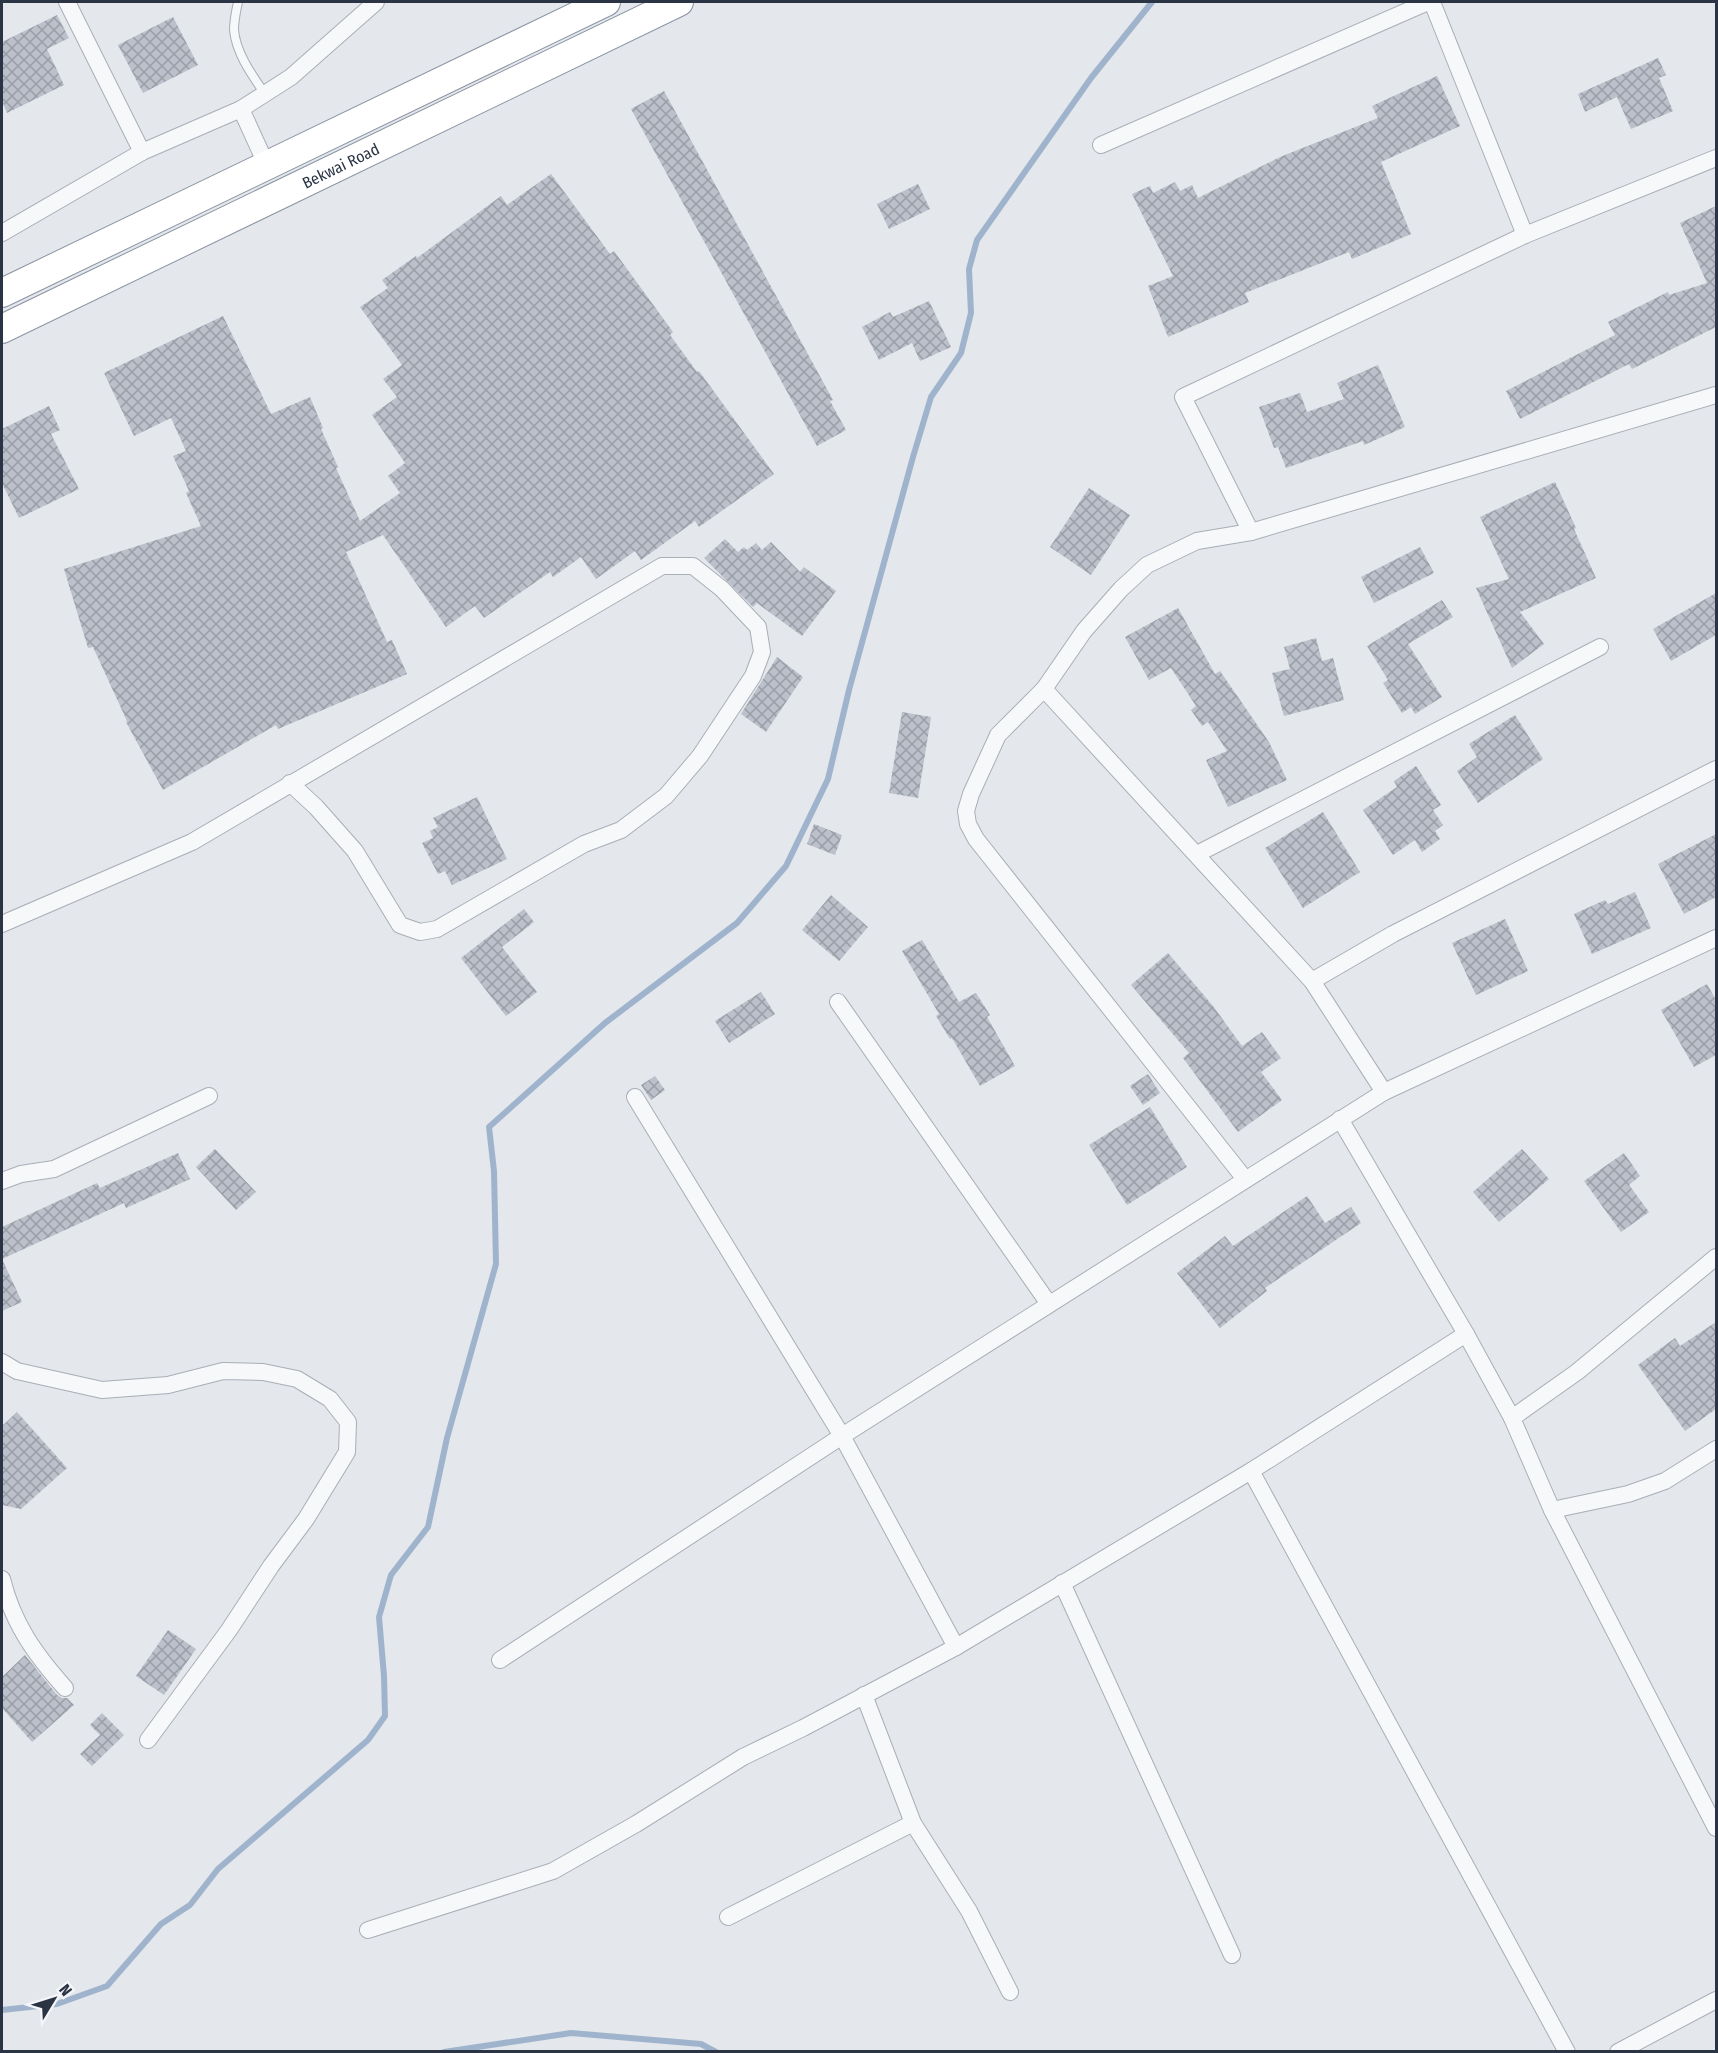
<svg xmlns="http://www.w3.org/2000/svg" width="1718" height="2053" viewBox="0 0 1718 2053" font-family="'Fira Sans Condensed',sans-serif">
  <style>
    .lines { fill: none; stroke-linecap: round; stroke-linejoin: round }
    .stream { stroke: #9fb4cc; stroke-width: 6 }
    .building { fill: url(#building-cross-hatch) }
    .service-casing { stroke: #a9aeb7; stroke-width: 10 }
    .minor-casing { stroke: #a9aeb7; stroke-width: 18 }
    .trunk-casing { stroke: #8b94a3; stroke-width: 30 }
    .service { stroke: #f7f8fa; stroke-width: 8 }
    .minor { stroke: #f7f8fa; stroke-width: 16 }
    .trunk { stroke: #fff; stroke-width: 28 }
    .labels { text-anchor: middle; stroke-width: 6; stroke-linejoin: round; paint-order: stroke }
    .street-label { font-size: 16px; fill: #2b3445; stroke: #f4f6f9 }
  </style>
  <defs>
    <pattern id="building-cross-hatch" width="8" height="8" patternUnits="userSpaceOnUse" patternTransform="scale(1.5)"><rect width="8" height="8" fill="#bbc0ca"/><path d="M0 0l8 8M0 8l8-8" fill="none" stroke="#989da6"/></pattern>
  </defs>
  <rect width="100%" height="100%" fill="#e4e7ec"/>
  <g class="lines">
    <g class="stream">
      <polyline points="2,2010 57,2004 107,1986 161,1924 190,1905 218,1869 368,1740 385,1716 384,1676 379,1617 391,1575 428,1527 447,1438 496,1264 494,1171 489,1127 605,1023 737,923 786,866 828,779 849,690 913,457 931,397 961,353 971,313 969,269 977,240 1091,78 1152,2"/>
      <polyline points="444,2052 571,2033 701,2044 716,2052"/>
    </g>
  </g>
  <g class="building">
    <polygon points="57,15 69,38 47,49 64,85 7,113 2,101 2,42"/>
    <polygon points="173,17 198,65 143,93 118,45"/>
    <polygon points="1658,58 1666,75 1659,78 1673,111 1631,129 1617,97 1585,112 1578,94"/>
    <polygon points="1437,76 1460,126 1381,162 1411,234 1352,259 1349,252 1245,293 1249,302 1168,337 1148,286 1173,276 1132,194 1150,186 1153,193 1175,182 1180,191 1192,185 1198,198 1280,157 1378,118 1372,106"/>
    <polygon points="664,91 833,400 830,401 846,430 817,446 631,109"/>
    <polygon points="551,174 610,254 614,251 673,332 670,335 697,372 699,371 774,474 699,527 695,521 641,560 635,551 596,579 581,557 553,577 550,572 484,618 475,606 446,627 383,535 346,552 387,642 392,640 407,674 278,729 276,725 163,790 126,722 127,721 93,647 88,648 64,569 201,526 186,493 189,491 173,456 186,451 171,418 134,436 104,373 223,316 271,414 310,397 323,428 321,429 338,467 336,468 360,521 400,493 388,476 405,463 372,415 397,397 383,379 402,365 360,307 388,288 382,280 416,256 417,258 501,196 507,205"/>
    <polygon points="918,184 930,209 889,229 877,204"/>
    <polygon points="1716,206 1716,327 1632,369 1629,364 1520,419 1506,391 1615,335 1608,322 1668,292 1669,295 1707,283 1680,223"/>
    <polygon points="929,301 951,347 920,361 912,343 879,360 862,327 890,312 893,317"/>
    <polygon points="1378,365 1405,427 1364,445 1363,441 1286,468 1278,447 1274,448 1259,407 1300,393 1307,412 1344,399 1337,383"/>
    <polygon points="49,406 60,430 51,434 79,489 19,518 2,483 2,429"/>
    <polygon points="1555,482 1576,528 1574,529 1596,578 1520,612 1544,644 1512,668 1476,588 1509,579 1480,517"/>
    <polygon points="1089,488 1130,515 1091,575 1050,547"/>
    <polygon points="725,539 738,552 744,547 747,550 756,543 762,550 771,542 800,572 804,567 836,591 802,636 757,603 753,607 704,558"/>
    <polygon points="1420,547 1434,573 1374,603 1361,577"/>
    <polygon points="1716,593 1716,635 1671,661 1653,629"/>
    <polygon points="1442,600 1453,617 1408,644 1442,697 1415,714 1411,707 1402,713 1383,683 1388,680 1367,646"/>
    <polygon points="1178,608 1215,674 1220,671 1269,742 1287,780 1228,807 1206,760 1227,751 1208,722 1202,726 1191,710 1196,706 1171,668 1149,680 1125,637"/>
    <polygon points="1316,638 1322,661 1333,658 1344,700 1284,716 1272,673 1290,669 1284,647"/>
    <polygon points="777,657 803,677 766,732 741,714"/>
    <polygon points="902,712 931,717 918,798 889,793"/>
    <polygon points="1515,715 1543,759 1478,803 1457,771 1477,757 1469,744"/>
    <polygon points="1416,766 1441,805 1433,810 1443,825 1435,831 1440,839 1422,852 1415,840 1393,855 1363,810 1397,787 1394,781"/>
    <polygon points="477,797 507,859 452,885 445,871 438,874 422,843 433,838 430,831 438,827 433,818"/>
    <polygon points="1323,812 1360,872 1303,908 1265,848"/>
    <polygon points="814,824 842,835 835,855 807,844"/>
    <polygon points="1716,834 1716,897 1684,914 1658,864"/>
    <polygon points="1635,892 1651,928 1592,954 1574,914 1605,900 1608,904"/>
    <polygon points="831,895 868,927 839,961 802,930"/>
    <polygon points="524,909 534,922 502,947 537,992 506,1016 461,958"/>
    <polygon points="1505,919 1528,971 1476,995 1452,943"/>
    <polygon points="922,940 959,1002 976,993 990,1015 987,1017 1015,1066 980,1086 952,1038 950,1039 936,1016 939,1014 902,951"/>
    <polygon points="1168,953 1213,1006 1242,1046 1262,1032 1281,1058 1261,1072 1282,1100 1238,1132 1183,1058 1189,1053 1131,985"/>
    <polygon points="1707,984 1716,1000 1716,1055 1694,1067 1661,1010"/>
    <polygon points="761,992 775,1014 729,1043 715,1021"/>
    <polygon points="1148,1074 1160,1093 1143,1105 1130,1086"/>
    <polygon points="655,1076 665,1090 651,1100 641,1085"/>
    <polygon points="1150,1107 1187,1167 1127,1205 1089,1145"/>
    <polygon points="215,1149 256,1192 236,1210 196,1167"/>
    <polygon points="1522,1149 1549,1179 1499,1222 1473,1192"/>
    <polygon points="178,1153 190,1179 126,1208 124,1203 2,1259 22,1302 2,1311 2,1227 97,1183 100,1188"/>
    <polygon points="1624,1153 1640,1176 1629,1185 1649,1212 1621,1232 1584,1181"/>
    <polygon points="1307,1196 1325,1223 1351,1207 1361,1223 1265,1288 1267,1291 1220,1328 1177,1273 1225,1236 1233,1246"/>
    <polygon points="1716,1322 1716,1409 1685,1431 1638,1365 1675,1338 1680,1346"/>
    <polygon points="17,1412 67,1468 21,1509 2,1505 2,1426"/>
    <polygon points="168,1630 196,1649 164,1695 136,1676"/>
    <polygon points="25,1655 57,1695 62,1698 67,1698 74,1705 32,1742 2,1708 2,1677"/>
    <polygon points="102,1713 124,1735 92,1766 80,1754 100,1735 90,1725"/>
  </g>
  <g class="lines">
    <g class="service-casing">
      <path id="service" d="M 238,2 C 236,11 234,21 234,30 C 236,53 252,75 265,94"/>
    </g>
    <g class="minor-casing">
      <g id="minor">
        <polyline points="67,2 142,152"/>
        <polyline points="1432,2 1525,235"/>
        <polyline points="241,109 267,166"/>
        <polyline points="1101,145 1428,2"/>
        <polyline points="2,233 142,152 241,109 291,77 376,2"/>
        <polyline points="1251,532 1183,397 1525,235 1716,158"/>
        <polyline points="1044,689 1312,981 1384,1092"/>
        <polyline points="1197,854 1600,647"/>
        <polyline points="2,924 192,842 662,566 693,566 722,589 758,627 762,652 753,676 700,756 666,796 621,830 584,844 437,929 420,932 400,925 355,851 316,807 290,783"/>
        <polyline points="1312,981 1393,934 1716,769"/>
        <polyline points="838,1002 1049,1304"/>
        <polyline points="635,1097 842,1436 956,1647"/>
        <polyline points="1340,1119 1466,1334 1512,1418 1552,1510 1716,1828"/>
        <polyline points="1245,1179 976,839 968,824 966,811 971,794 998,735 1044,689 1084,631 1121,589 1147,565 1197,541 1251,532 1716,395"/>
        <polyline points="2,1181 21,1174 54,1169 209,1096"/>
        <polyline points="2,1362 17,1371 102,1390 168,1385 223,1371 263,1372 297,1379 330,1399 348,1422 347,1452 306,1519 271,1566 229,1630 148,1740"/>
        <polyline points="1512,1418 1577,1372 1716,1257"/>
        <polyline points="1251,1471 1567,2052"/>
        <polyline points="1552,1510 1628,1494 1665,1481 1716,1449"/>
        <path d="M 2,1579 C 13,1624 35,1654 65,1688"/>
        <polyline points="1062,1583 1232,1955"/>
        <polyline points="500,1660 842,1436 1384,1092 1716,938"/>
        <polyline points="864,1695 913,1823 969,1911 1010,1992"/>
        <polyline points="728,1917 913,1823"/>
        <polyline points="368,1930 553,1871 636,1824 743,1757 803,1728 956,1647 1251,1471 1466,1334"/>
        <polyline points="1618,2052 1716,2000"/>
      </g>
    </g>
    <g class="trunk-casing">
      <g id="trunk">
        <polyline points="2,293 606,2"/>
        <path id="s1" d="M 2,329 L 679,2"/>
      </g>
    </g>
    <use href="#service" class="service"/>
    <use href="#minor" class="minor"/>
    <use href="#trunk" class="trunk"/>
  </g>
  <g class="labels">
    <g class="street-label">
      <text dy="6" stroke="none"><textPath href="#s1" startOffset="376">Bekwai Road</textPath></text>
    </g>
  </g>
  <rect width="1718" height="2053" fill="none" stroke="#2b3445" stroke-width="6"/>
  <g transform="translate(54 1999) rotate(52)" stroke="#f4f6f9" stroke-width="4.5" paint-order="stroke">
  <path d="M0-4.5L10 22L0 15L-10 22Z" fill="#2b3445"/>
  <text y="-9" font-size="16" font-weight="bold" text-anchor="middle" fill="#2b3445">N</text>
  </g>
</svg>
